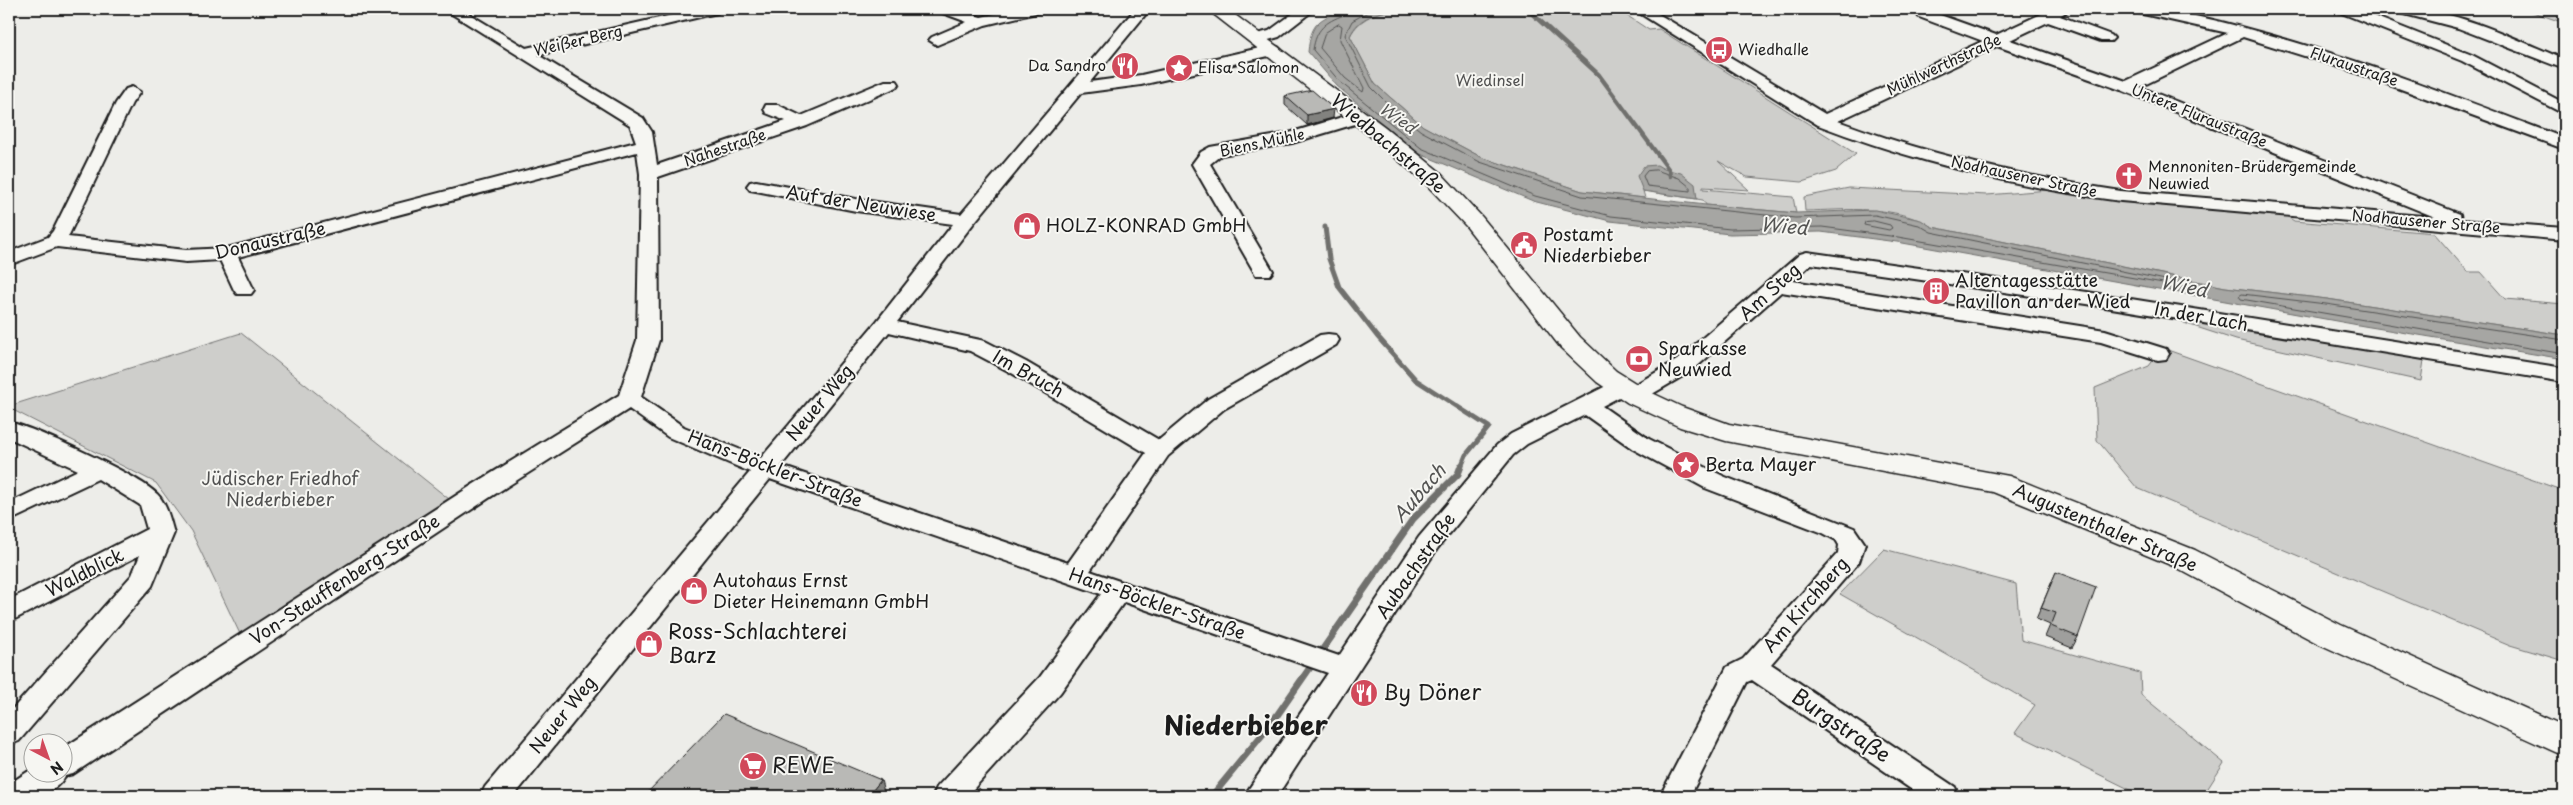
<svg xmlns="http://www.w3.org/2000/svg" width="2573" height="805" viewBox="0 0 2573 805" font-family="'Playpen Sans',sans-serif">
  <style>
    .green { fill: #cececb; stroke: #757574 }
    .water { fill: #a6a6a3; stroke: #6f6f6d }
    .lines { fill: none; stroke-linecap: round; stroke-linejoin: round }
    .shore { stroke: #535352; stroke-width: 1 }
    .stream-far2 { stroke: #6f6f6d; stroke-width: 4.5 }
    .stream-far1 { stroke: #6f6f6d; stroke-width: 5 }
    .stream { stroke: #6f6f6d; stroke-width: 7 }
    .minor-casing { stroke: #1c1c1c; stroke-width: 4 }
    .major-casing { stroke: #1c1c1c; stroke-width: 3 }
    .minor { fill: #f6f6f2; fill-rule: evenodd }
    .major { fill: #f6f6f2; fill-rule: evenodd }
    .wall { fill: #9f9f9d; stroke: #1c1c1c }
    .shaded-wall { fill: #82827f; stroke: #1c1c1c }
    .building { fill: #b9b9b6; stroke: #1c1c1c }
    .labels { text-anchor: middle; stroke-width: 4; stroke-linejoin: round; paint-order: stroke }
    .far-street-label { font-size: 15px; fill: #1c1c1c; stroke: #f6f6f2 }
    .far-poi-label { font-size: 15px; fill: #1c1c1c; stroke: #f6f6f2; text-anchor: start }
    .far-park-label { font-size: 15px; fill: #515151; stroke: #f6f6f2 }
    .far-water-label { font-size: 16px; font-style: italic; fill: #535352; stroke: #f6f6f2 }
    .street-label { font-size: 18px; fill: #1c1c1c; stroke: #f6f6f2 }
    .poi-label { font-size: 18px; fill: #1c1c1c; stroke: #f6f6f2; text-anchor: start }
    .park-label { font-size: 18px; fill: #515151; stroke: #f6f6f2 }
    .water-label { font-size: 19px; font-style: italic; fill: #535352; stroke: #f6f6f2 }
    .near-poi-label { font-size: 21px; fill: #1c1c1c; stroke: #f6f6f2; text-anchor: start }
    .near-street-label { font-size: 21px; fill: #1c1c1c; stroke: #f6f6f2 }
    .near-district-label { font-size: 26px; font-weight: bold; fill: #1c1c1c; stroke: #f6f6f2 }
  </style>
  <rect width="100%" height="100%" fill="#edede9"/>
  <filter id="ink" filterUnits="userSpaceOnUse"><feTurbulence type="fractalNoise" baseFrequency=".02" numOctaves="2"/><feDisplacementMap in="SourceGraphic" scale="10" xChannelSelector="R" yChannelSelector="G"/><feConvolveMatrix kernelMatrix="1 2 1 2 8 2 1 2 1" color-interpolation-filters="sRGB"/></filter>
  <g filter="url(#ink)">
    <g class="green">
      <path d="M 1396,9 L 1543,9 L 1549,16 L 1544,9 L 1617,9 L 1649,30 L 1659,29 L 1856,154 L 1836,171 L 1802,182 L 1747,177 L 1718,161 L 1749,190 L 1703,187 L 1703,189 L 1793,197 L 1796,213 L 1706,205 L 1703,200 L 1643,191 L 1645,198 L 1582,191 L 1481,157 L 1423,126 L 1375,84 L 1350,36 C 1360,17 1377,13 1396,9 Z"/>
      <polygon points="2524,9 2564,9 2564,23 2527,10"/>
      <path d="M 1849,188 L 1987,195 L 2061,189 L 2093,197 L 2264,214 L 2282,213 L 2294,221 L 2434,233 L 2468,272 L 2481,272 L 2505,299 L 2564,304 L 2564,335 L 2327,299 L 2225,287 L 1932,227 C 1895,204 1846,210 1805,211 L 1804,197 Z"/>
      <polygon points="2183,318 2424,360 2421,381 2236,340 2184,323"/>
      <polygon points="241,333 449,499 240,634 191,531 156,483 9,408 9,406"/>
      <polygon points="2162,348 2564,491 2564,661 2510,645 2137,488 2097,440 2095,388 2149,366"/>
      <polygon points="1884,549 2016,584 2021,640 2140,673 2141,695 2224,763 2203,796 2143,796 2015,733 2035,705 1840,594"/>
    </g>
    <g class="water">
      <path d="M 1348,9 L 1396,9 C 1377,13 1359,16 1350,36 L 1375,84 L 1423,126 L 1481,157 L 1582,191 L 1706,205 L 1796,213 L 1875,210 L 1921,220 L 1932,227 L 2225,287 L 2327,299 L 2564,335 L 2564,359 L 2364,326 L 1897,242 L 1821,232 L 1730,234 L 1610,221 L 1533,201 L 1418,153 L 1337,86 L 1308,52 C 1311,21 1320,18 1348,9 Z"/>
      <polygon points="1657,165 1664,169 1681,173 1695,184 1697,199 1643,191 1637,176 1644,166"/>
    </g>
    <g class="lines">
      <g class="shore">
        <path d="M 1346,9 L 1344,15 C 1325,22 1316,29 1313,50 L 1340,82 L 1421,148 L 1535,196 L 1611,216 L 1730,229 L 1822,227 L 1898,237 L 2192,288 L 2190,285 L 1931,232 L 1919,225 L 1875,215 L 1795,218 L 1582,196 L 1480,162 L 1421,131 L 1391,107 L 1371,87 L 1345,35 L 1352,21 L 1373,9"/>
        <polygon points="1339,24 1342,26 1340,40 1364,88 1363,92 1345,78 1320,48 1325,33"/>
        <polygon points="1656,170 1679,178 1690,187 1690,191 1647,186 1643,176 1647,171"/>
        <polygon points="1874,221 1890,225 1892,228 1889,230 1864,225 1865,222"/>
        <polyline points="2564,340 2326,304 2242,294 2239,296 2241,299 2564,354"/>
      </g>
      <polyline class="stream-far2" points="1527,9 1599,75 1669,170 1670,176"/>
      <polyline class="stream-far1" points="1325,227 1329,259 1339,287 1377,336 1416,380 1489,427 1466,455 1461,467"/>
      <polyline class="stream" points="1212,796 1271,724 1413,519 1458,474 1461,466"/>
      <g class="minor-casing">
        <g id="minor">
          <path d="M 444,9 L 461,9 L 526,48 L 699,9 L 724,9 L 717,13 L 538,55 L 643,118 L 652,132 L 657,165 L 786,121 L 766,113 L 764,109 L 766,105 L 778,105 L 801,116 L 885,81 L 897,81 L 899,84 L 897,87 L 807,126 L 658,177 L 659,340 L 641,397 L 684,427 L 761,458 L 877,321 L 953,224 L 856,211 L 756,191 L 750,190 L 747,186 L 750,182 L 756,181 L 856,199 L 961,214 L 1135,9 L 1150,9 L 1090,82 L 1141,75 L 1273,45 L 1278,47 L 1281,50 L 1273,55 L 1141,85 L 1081,93 L 973,224 L 897,322 L 985,341 L 1026,362 L 1159,440 L 1208,399 L 1320,335 L 1328,334 L 1336,335 L 1339,340 L 1336,345 L 1224,409 L 1168,456 L 1090,571 L 1339,656 L 1419,537 L 1497,445 L 1511,434 L 1614,382 L 1622,380 L 1630,382 L 1633,386 L 1677,360 L 1800,254 L 1807,252 L 2087,292 L 2564,368 L 2564,382 L 2087,304 L 1811,264 L 1793,281 L 2105,330 L 2166,349 L 2169,354 L 2166,359 L 2158,360 L 2101,342 L 1781,292 L 1693,370 L 1642,400 L 1634,402 L 1626,400 L 1623,395 L 1602,406 L 1649,439 L 1723,476 L 1854,528 L 1865,544 L 1859,562 L 1771,664 L 1955,787 L 1959,796 L 1921,796 L 1752,680 L 1747,682 L 1690,796 L 1660,796 L 1727,667 L 1743,659 L 1838,553 L 1839,545 L 1836,540 L 1823,533 L 1705,488 L 1633,449 L 1585,415 L 1527,444 L 1513,455 L 1437,549 L 1277,796 L 1244,796 L 1328,673 L 1124,602 L 1060,693 L 967,796 L 933,796 L 937,787 L 1040,677 L 1101,594 L 770,479 L 514,796 L 481,796 L 485,787 L 750,472 L 668,437 L 629,409 L 492,496 L 73,774 L 65,776 C 54,797 28,796 9,796 L 9,784 L 32,769 L 32,772 L 62,772 L 62,749 L 474,484 L 619,395 L 637,340 L 640,174 L 637,152 L 238,257 L 254,290 L 251,294 L 237,294 L 234,290 L 220,260 L 186,262 L 57,247 L 9,265 L 9,252 L 48,237 L 53,231 L 116,103 L 126,89 L 132,87 L 140,92 L 132,103 L 68,237 L 186,250 L 227,248 L 636,142 L 630,125 ZM 889,332 L 970,351 L 1010,372 L 1146,453 L 1068,563 L 781,466 Z"/>
          <polygon points="938,9 958,9 981,17 1018,9 1042,9 1040,12 985,25 937,45 929,40 932,37 967,22 940,12"/>
          <polygon points="1299,9 1315,9 1279,37 1258,43 1250,38 1253,35 1269,31"/>
          <path d="M 1633,9 L 1650,9 L 1825,114 L 1983,41 L 1919,17 L 1917,14 L 1919,11 L 1929,11 L 1996,35 L 2052,9 L 2070,9 L 2060,16 L 2111,35 L 2114,38 L 2111,41 L 2101,41 L 2048,22 L 2010,40 L 2126,81 L 2228,33 L 2134,12 L 2132,9 C 2181,9 2230,24 2277,37 C 2375,65 2469,102 2564,138 L 2564,149 L 2349,70 L 2243,37 L 2140,87 L 2460,214 L 2461,220 L 2564,228 L 2564,240 L 2121,201 C 2018,187 1915,162 1818,125 ZM 1997,46 L 2121,90 L 2435,217 L 2121,191 C 2025,177 1929,155 1838,121 Z"/>
          <polygon points="2337,9 2356,9 2472,55 2564,103 2564,114 2462,61 2339,12"/>
          <path d="M 2395,9 C 2449,5 2514,39 2564,59 L 2564,69 L 2458,28 L 2397,12 Z"/>
          <polygon points="1359,112 1367,117 1365,121 1292,143 1221,155 1210,164 1273,271 1270,275 1256,275 1192,164 1201,152 1210,147 1289,133"/>
          <path d="M 9,422 C 37,429 139,475 157,494 C 167,504 170,520 174,533 L 152,586 L 19,741 L 9,745 L 9,713 L 132,575 L 140,555 L 9,622 L 9,600 L 147,529 L 140,505 L 98,479 L 9,521 L 9,503 L 78,470 L 9,438 Z"/>
        </g>
      </g>
      <g class="major-casing">
        <polygon id="major" points="1207,9 1227,9 1385,127 1440,172 1482,217 1580,337 1616,371 1648,391 1682,407 1729,424 2009,476 2195,550 2341,625 2564,726 2564,756 2317,643 2173,566 1993,492 1726,441 1680,427 1628,403 1597,382 1561,348 1466,226 1424,182 1370,136"/>
      </g>
      <use href="#minor" class="minor"/>
      <use href="#major" class="major"/>
    </g>
    <g class="wall">
      <polygon points="1285,96 1333,118 1307,125 1285,105"/>
      <polygon points="2056,572 2078,637 2072,648 2045,637 2050,625 2036,619"/>
    </g>
    <g class="shaded-wall">
      <polygon points="1334,109 1333,118 1307,125 1307,115"/>
      <polygon points="881,780 885,796 868,796"/>
    </g>
    <g class="building">
      <polygon points="1312,90 1334,109 1307,115 1285,96"/>
      <polygon points="2056,572 2096,587 2078,637 2051,626 2056,613 2041,608"/>
      <polygon points="724,714 881,780 868,796 644,796"/>
      <polygon points="979,788 986,796 966,796"/>
    </g>
  </g>
  <defs>
    <g id="bus-disc" transform="scale(1.4375)"><circle r="9.5" fill="#d1495b" stroke="#f6f6f2"/><path d="M-5-6H5V4H4V6H2V4H-2V6H-4V4H-5ZM-3.5-4V0h7V-4ZM-3.5 1.2v1.5H-2V1.2ZM2 1.2v1.5H3.5V1.2Z" fill="#fff"/></g>
    <g id="restaurant-disc" transform="scale(1.4375)"><circle r="9.5" fill="#d1495b" stroke="#f6f6f2"/><path d="M-5-6h1v4h1v-4h1v4h1v-4h1v5L-1.5 .5V6h-2V.5L-5-1ZM5-6V6H3V1.5H1.5Q1.5-4 5-6Z" fill="#fff"/></g>
    <g id="sight-disc" transform="scale(1.4375)"><circle r="9.5" fill="#d1495b" stroke="#f6f6f2"/><path d="M0-6L1.8-2.2L6-1.7L2.9 1.2L3.7 5.4L0 3.3L-3.7 5.4L-2.9 1.2L-6-1.7L-1.8-2.2Z" fill="#fff"/></g>
    <g id="church-disc" transform="scale(1.4375)"><circle r="9.5" fill="#d1495b" stroke="#f6f6f2"/><path d="M-1.2-6h2.4v3.5h3.3v2.4h-3.3V6h-2.4V-.1h-3.3v-2.4h3.3Z" fill="#fff"/></g>
    <g id="shop-disc" transform="scale(1.4375)"><circle r="9.5" fill="#d1495b" stroke="#f6f6f2"/><path d="M-5-2.5h2.3a2.7 3.5 0 0 1 5.4 0H5L5.5 6h-11ZM-1.5-2.5h3a1.5 2.3 0 0 0-3 0Z" fill="#fff"/></g>
    <g id="civic-disc" transform="scale(1.4375)"><circle r="9.5" fill="#d1495b" stroke="#f6f6f2"/><path d="M-.6-6.5H3V-4.5H.6V-3L4-1V1h2V6H-6V1h2V-1L-.6-3ZM-1.2 2.5V6h2.4V2.5Z" fill="#fff"/></g>
    <g id="building-disc" transform="scale(1.4375)"><circle r="9.5" fill="#d1495b" stroke="#f6f6f2"/><path d="M-4-6H4V6H1V3H-1V6H-4ZM-2.5-4.3h1.7v1.8h-1.7ZM.8-4.3h1.7v1.8H.8ZM-2.5-1h1.7V.8h-1.7ZM.8-1h1.7V.8H.8Z" fill="#fff"/></g>
    <g id="bank-disc" transform="scale(1.4375)"><circle r="9.5" fill="#d1495b" stroke="#f6f6f2"/><path d="M-6-4H6V4H-6ZM0-2.3a2.3 2.3 0 1 0 0 4.6a2.3 2.3 0 1 0 0-4.6Z" fill="#fff"/></g>
    <g id="supermarket-disc" transform="scale(1.4375)"><circle r="9.5" fill="#d1495b" stroke="#f6f6f2"/><path d="M-6-5.5h2.5l.6 2H6L4.5 2H-2.5L-4.4-4H-6ZM-1.5 3.2a1.3 1.3 0 1 0 .1 0ZM3 3.2a1.3 1.3 0 1 0 .1 0Z" fill="#fff"/></g>
  </defs>
  <g fill-rule="evenodd">
    <use href="#bus-disc" x="1719" y="50"/>
    <use href="#restaurant-disc" x="1125" y="66"/>
    <use href="#sight-disc" x="1179" y="68"/>
    <use href="#church-disc" x="2129" y="176"/>
    <use href="#shop-disc" x="1027" y="226"/>
    <use href="#civic-disc" x="1524" y="245"/>
    <use href="#building-disc" x="1936" y="291"/>
    <use href="#bank-disc" x="1639" y="359"/>
    <use href="#sight-disc" x="1686" y="465"/>
    <use href="#shop-disc" x="694" y="591"/>
    <use href="#shop-disc" x="649" y="644"/>
    <use href="#restaurant-disc" x="1364" y="693"/>
    <use href="#supermarket-disc" x="753" y="766"/>
  </g>
  <g class="labels">
    <g class="far-street-label">
      <text transform="translate(578 41) rotate(-13)" y="5">Weißer Berg</text>
      <text transform="translate(1944 65) rotate(-25)" y="5">Mühlwerthstraße</text>
      <text transform="translate(2354 67) rotate(19)" y="5">Fluraustraße</text>
      <text transform="translate(2199 116) rotate(22)" y="5">Untere Fluraustraße</text>
      <text transform="translate(1262 143) rotate(-12)" y="5">Biens Mühle</text>
      <text transform="translate(725 148) rotate(-19)" y="5">Nahestraße</text>
      <text transform="translate(2024 177) rotate(12)" y="5">Nodhausener Straße</text>
      <text transform="translate(2426 222) rotate(5)" y="5">Nodhausener Straße</text>
    </g>
    <g class="far-poi-label">
      <text x="1738" y="55">Wiedhalle</text>
      <text x="1106" y="71" text-anchor="end">Da Sandro</text>
      <text x="1198" y="73">Elisa Salomon</text>
      <text x="2148" y="172">Mennoniten-Brüdergemeinde<tspan x="2148" dy="17">Neuwied</tspan></text>
    </g>
    <g class="far-park-label">
      <text x="1490" y="86">Wiedinsel</text>
    </g>
    <g class="far-water-label">
      <text transform="translate(1398 118) rotate(35)" y="6">Wied</text>
    </g>
    <g class="street-label">
      <text transform="translate(1388 144) rotate(40)" y="6">Wiedbachstraße</text>
      <text transform="translate(861 204) rotate(9)" y="6">Auf der Neuwiese</text>
      <text transform="translate(270 241) rotate(-13)" y="6">Donaustraße</text>
      <text transform="translate(1770 292) rotate(-42)" y="6">Am Steg</text>
      <text transform="translate(2201 317) rotate(10)" y="6">In der Lach</text>
      <text transform="translate(1028 374) rotate(29)" y="6">Im Bruch</text>
      <text transform="translate(820 403) rotate(-50)" y="6">Neuer Weg</text>
      <text transform="translate(775 469) rotate(21)" y="6">Hans-Böckler-Straße</text>
      <text transform="translate(2105 528) rotate(23)" y="6">Augustenthaler Straße</text>
      <text transform="translate(1416 566) rotate(-55)" y="6">Aubachstraße</text>
      <text transform="translate(85 573) rotate(-27)" y="6">Waldblick</text>
      <text transform="translate(345 580) rotate(-33)" y="6">Von-Stauffenberg-Straße</text>
      <text transform="translate(1157 604) rotate(19)" y="6">Hans-Böckler-Straße</text>
      <text transform="translate(1806 605) rotate(-49)" y="6">Am Kirchberg</text>
      <text transform="translate(563 715) rotate(-51)" y="6">Neuer Weg</text>
    </g>
    <g class="poi-label">
      <text x="1046" y="232">HOLZ-KONRAD GmbH</text>
      <text x="1543" y="241">Postamt<tspan x="1543" dy="21">Niederbieber</tspan></text>
      <text x="1955" y="287">Altentagesstätte<tspan x="1955" dy="21">Pavillon an der Wied</tspan></text>
      <text x="1658" y="355">Sparkasse<tspan x="1658" dy="21">Neuwied</tspan></text>
      <text x="1705" y="471">Berta Mayer</text>
      <text x="713" y="587">Autohaus Ernst<tspan x="713" dy="21">Dieter Heinemann GmbH</tspan></text>
    </g>
    <g class="park-label">
      <text x="280" y="485">Jüdischer Friedhof<tspan x="280" dy="21">Niederbieber</tspan></text>
    </g>
    <g class="water-label">
      <text transform="translate(1784 226) rotate(5)" y="7">Wied</text>
      <text transform="translate(2184 286) rotate(11)" y="7">Wied</text>
      <text transform="translate(1419 493) rotate(-49)" y="7">Aubach</text>
    </g>
    <g class="near-poi-label">
      <text x="668" y="639">Ross-Schlachterei<tspan x="668" dy="24">Barz</tspan></text>
      <text x="1383" y="700">By Döner</text>
      <text x="772" y="773">REWE</text>
    </g>
    <g class="near-street-label">
      <text transform="translate(1841 726) rotate(34)" y="7">Burgstraße</text>
    </g>
    <g class="near-district-label">
      <text x="1246" y="735">Niederbieber</text>
    </g>
  </g>
  <rect width="2573" height="805" fill="none" stroke="#f6f6f2" stroke-width="30"/>
  <rect x="15" y="15" width="2543" height="775" fill="none" stroke="#1c1c1c" stroke-width="2" filter="url(#ink)"/>
  <g transform="translate(48 758) rotate(139)"><circle r="24" fill="#f6f6f2" stroke="#9f9f9c"/>
  <path d="M0-4L9 19L0 12L-9 19Z" fill="#d1495b"/>
  <text y="-8" font-size="14" font-weight="bold" text-anchor="middle" fill="#1c1c1c">N</text>
  </g>
</svg>
